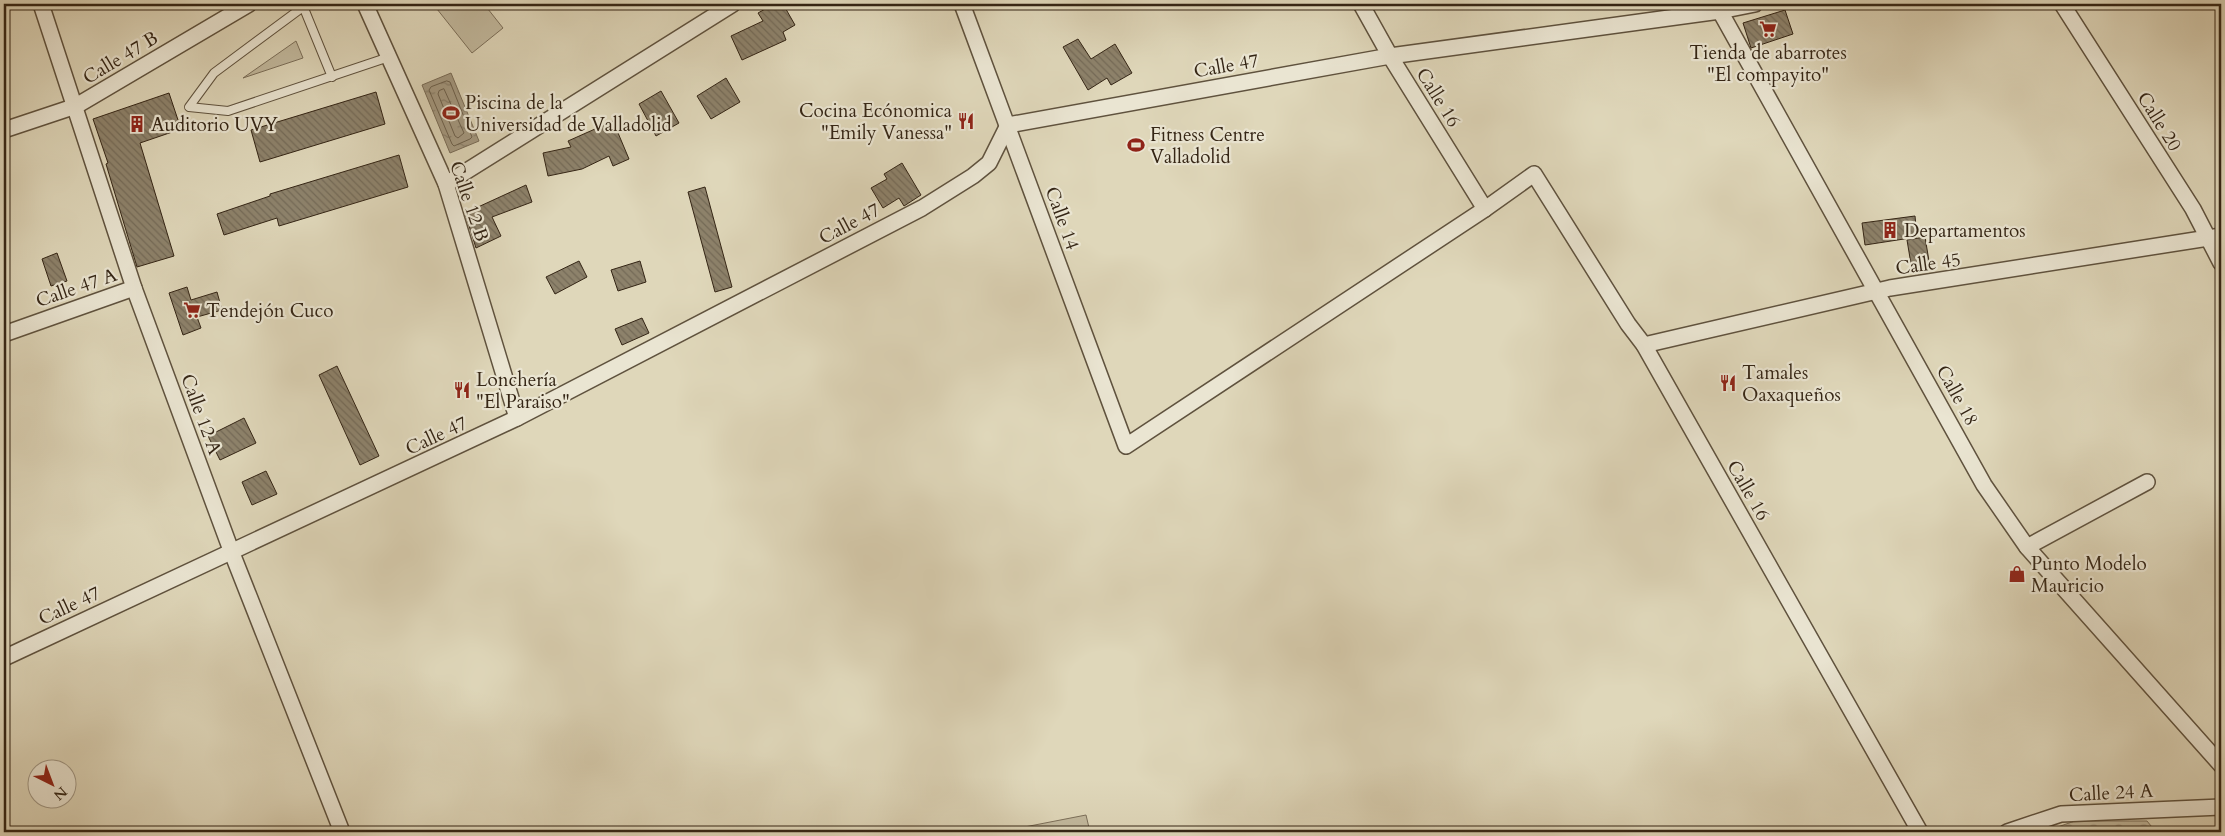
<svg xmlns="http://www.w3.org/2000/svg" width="2225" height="836" viewBox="0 0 2225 836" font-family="Cardo,serif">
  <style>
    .grass { fill: #c2b99e; stroke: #7b6f5a }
    .forest { fill: url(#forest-crowns); stroke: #7b6f5a }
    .water { fill: url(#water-ripples); stroke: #786b56 }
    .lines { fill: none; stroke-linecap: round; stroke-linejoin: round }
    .shore { stroke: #6c604c; stroke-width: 1 }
    .building { fill: url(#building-back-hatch); stroke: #342515 }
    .service-casing { stroke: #5f523e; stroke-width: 10 }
    .minor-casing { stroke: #5f523e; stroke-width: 18 }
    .service { stroke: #eae5d2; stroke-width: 8 }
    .minor { stroke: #eae5d2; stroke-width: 15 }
    .labels { text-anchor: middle; stroke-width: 4.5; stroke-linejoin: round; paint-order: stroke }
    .poi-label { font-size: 19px; fill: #342515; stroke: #eae5d2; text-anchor: start }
    .street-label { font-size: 19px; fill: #342515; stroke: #eae5d2 }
  </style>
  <defs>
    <pattern id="forest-crowns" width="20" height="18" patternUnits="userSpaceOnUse" patternTransform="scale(1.25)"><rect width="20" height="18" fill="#c2b99e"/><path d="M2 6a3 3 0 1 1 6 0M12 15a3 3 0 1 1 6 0" fill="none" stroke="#9e9680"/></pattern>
    <pattern id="water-ripples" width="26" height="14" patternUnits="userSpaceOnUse" patternTransform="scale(1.25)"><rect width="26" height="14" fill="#a59a82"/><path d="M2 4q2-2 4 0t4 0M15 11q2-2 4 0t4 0" fill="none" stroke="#877d69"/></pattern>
    <pattern id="building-back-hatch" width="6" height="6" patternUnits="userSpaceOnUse" patternTransform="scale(1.25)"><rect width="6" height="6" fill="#8d826b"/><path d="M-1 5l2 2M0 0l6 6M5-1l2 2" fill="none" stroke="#746a57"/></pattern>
  </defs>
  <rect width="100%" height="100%" fill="#dfd7ba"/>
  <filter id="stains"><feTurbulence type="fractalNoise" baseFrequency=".004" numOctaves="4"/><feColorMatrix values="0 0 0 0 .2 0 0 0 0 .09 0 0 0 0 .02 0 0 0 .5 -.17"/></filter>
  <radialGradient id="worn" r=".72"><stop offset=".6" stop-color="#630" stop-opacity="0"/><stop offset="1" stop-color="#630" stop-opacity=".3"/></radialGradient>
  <g class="grass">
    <polygon points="433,4 484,4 503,28 472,53"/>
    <polygon points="296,41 303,58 243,78"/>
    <polygon points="1086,815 1090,832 999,832"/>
  </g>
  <polygon class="forest" points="2075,821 2147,821 2156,832 2043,832"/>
  <polygon class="water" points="451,73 479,141 450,153 422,85"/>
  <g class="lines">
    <g class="shore">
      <polygon points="447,81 450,82 472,137 470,139 454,146 452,144 429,90 431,87"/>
      <polygon points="444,89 464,133 458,138 455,136 438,94 439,91"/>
    </g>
  </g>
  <g class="building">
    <polygon points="774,4 783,4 795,25 783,32 786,40 742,60 731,36 763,21 758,13"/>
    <polygon points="1785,10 1793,34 1751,48 1743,23"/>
    <polygon points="1078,39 1091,59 1115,44 1132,73 1111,85 1107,78 1088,90 1063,47"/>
    <polygon points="726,78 740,102 711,119 697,96"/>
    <polygon points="661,91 679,123 656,136 639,104"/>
    <polygon points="376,92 385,124 260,162 251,130"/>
    <polygon points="169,93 181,129 140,143 174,256 137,267 106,164 108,163 93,119"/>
    <polygon points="613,121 629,159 613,166 609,156 582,169 548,176 543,153 571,147 568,141"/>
    <polygon points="399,155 408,187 279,226 277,218 224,235 217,214 270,196 270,194"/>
    <polygon points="902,163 921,195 904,206 899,198 883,208 871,188 887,179 884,174"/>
    <polygon points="526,185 532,202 492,217 501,236 476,248 465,213"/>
    <polygon points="705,187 732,287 715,292 688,192"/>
    <polygon points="1915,216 1917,237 1865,245 1862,223"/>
    <polygon points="1925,237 1930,267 1912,270 1907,240"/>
    <polygon points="57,253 67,281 51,286 42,259"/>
    <polygon points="579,261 587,277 555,294 546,277"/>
    <polygon points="640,261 646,282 618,291 611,270"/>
    <polygon points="187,287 191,300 217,292 222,310 197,317 201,328 183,335 169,293"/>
    <polygon points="642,318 649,333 622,345 615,329"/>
    <polygon points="337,366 379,456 360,465 319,375"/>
    <polygon points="244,418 256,443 220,460 208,436"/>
    <polygon points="266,471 277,494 252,505 242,482"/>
  </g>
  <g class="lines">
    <g class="service-casing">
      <g id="service">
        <polyline points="307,4 214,73 189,107 228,111 389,57"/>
        <polyline points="303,6 332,77"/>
      </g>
    </g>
    <g class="minor-casing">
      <g id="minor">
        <polyline points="41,4 134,288 232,553 342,832"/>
        <polyline points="365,4 446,184 517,418"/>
        <polyline points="962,4 1126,446 1485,209 1534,174 1628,324 1644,345 1920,832"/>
        <polyline points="1361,4 1390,56 1485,209"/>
        <polyline points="1716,4 1984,485 2027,547 2221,765"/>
        <polyline points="2062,4 2193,209 2221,263"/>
        <polyline points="4,130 76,106 249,4"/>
        <polyline points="446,184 733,4"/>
        <polyline points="4,334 134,288"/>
        <polyline points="1644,345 1890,288 2221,236"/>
        <polyline points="2027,547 2147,482"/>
        <polyline points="4,658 517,418 922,208 973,176 989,163 1008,125 1390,56 1720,11 1755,4"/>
        <polyline points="2007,832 2061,814 2221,807"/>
      </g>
    </g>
    <use href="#service" class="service"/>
    <use href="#minor" class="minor"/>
  </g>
  <defs>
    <g id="supermarket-bare" transform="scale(1.35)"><path d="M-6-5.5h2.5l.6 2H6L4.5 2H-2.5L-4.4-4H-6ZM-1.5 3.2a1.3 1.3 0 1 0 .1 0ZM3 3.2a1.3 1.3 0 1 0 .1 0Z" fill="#8f2418" stroke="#eae5d2" stroke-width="2.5" paint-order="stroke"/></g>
    <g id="stadium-bare" transform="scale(1.35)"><path d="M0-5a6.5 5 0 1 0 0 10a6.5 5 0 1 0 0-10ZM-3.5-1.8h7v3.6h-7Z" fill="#8f2418" stroke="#eae5d2" stroke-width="2.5" paint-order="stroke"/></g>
    <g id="restaurant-bare" transform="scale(1.35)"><path d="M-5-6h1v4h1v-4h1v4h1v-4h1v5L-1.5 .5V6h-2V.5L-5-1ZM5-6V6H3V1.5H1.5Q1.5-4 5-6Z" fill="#8f2418" stroke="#eae5d2" stroke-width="2.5" paint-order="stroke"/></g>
    <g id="building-bare" transform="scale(1.35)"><path d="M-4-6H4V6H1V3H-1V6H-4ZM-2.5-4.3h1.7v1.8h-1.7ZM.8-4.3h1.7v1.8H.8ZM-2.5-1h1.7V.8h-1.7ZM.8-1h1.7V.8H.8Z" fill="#8f2418" stroke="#eae5d2" stroke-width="2.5" paint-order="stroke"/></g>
    <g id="shop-bare" transform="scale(1.35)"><path d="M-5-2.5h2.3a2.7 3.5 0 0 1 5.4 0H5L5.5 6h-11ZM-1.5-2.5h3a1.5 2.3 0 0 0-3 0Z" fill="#8f2418" stroke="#eae5d2" stroke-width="2.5" paint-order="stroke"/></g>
  </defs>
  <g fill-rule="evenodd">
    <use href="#supermarket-bare" x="1768" y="29"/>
    <use href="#stadium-bare" x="451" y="113"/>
    <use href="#restaurant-bare" x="966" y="121"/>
    <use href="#building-bare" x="137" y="124"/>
    <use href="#stadium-bare" x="1136" y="145"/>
    <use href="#building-bare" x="1890" y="230"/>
    <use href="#supermarket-bare" x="192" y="310"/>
    <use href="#restaurant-bare" x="1728" y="383"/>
    <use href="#restaurant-bare" x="462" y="390"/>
    <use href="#shop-bare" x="2017" y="574"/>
  </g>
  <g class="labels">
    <g class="poi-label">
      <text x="1768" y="59" text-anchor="middle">Tienda de abarrotes<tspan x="1768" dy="22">"El compayito"</tspan></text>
      <text x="465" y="109">Piscina de la<tspan x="465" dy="22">Universidad de Valladolid</tspan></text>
      <text x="952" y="117" text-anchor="end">Cocina Ecónomica<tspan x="952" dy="22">"Emily Vanessa"</tspan></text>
      <text x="151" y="131">Auditorio UVY</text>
      <text x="1150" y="141">Fitness Centre<tspan x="1150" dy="22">Valladolid</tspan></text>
      <text x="1904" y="237">Departamentos</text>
      <text x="206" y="317">Tendejón Cuco</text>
      <text x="1742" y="379">Tamales<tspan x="1742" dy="22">Oaxaqueños</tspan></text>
      <text x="476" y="386">Lonchería<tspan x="476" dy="22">"El Paraiso"</tspan></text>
      <text x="2031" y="570">Punto Modelo<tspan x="2031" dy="22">Mauricio</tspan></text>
    </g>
    <g class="street-label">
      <text transform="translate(120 57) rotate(-31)" y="7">Calle 47 B</text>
      <text transform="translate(1226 65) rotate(-10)" y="7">Calle 47</text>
      <text transform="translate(1439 97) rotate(58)" y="7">Calle 16</text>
      <text transform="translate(2160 121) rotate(58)" y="7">Calle 20</text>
      <text transform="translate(470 201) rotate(71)" y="7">Calle 12 B</text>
      <text transform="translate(1063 218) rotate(70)" y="7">Calle 14</text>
      <text transform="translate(849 223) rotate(-28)" y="7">Calle 47</text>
      <text transform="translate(1928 263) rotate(-8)" y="7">Calle 45</text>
      <text transform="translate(76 287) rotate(-19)" y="7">Calle 47 A</text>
      <text transform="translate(1958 395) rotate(61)" y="7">Calle 18</text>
      <text transform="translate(202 414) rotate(70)" y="7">Calle 12 A</text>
      <text transform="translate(436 435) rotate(-25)" y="7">Calle 47</text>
      <text transform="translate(1749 490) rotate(60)" y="7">Calle 16</text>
      <text transform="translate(69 605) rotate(-25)" y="7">Calle 47</text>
      <text transform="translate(2111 792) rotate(-3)" y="7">Calle 24 A</text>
    </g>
  </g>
  <rect width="2225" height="836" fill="none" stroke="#dfd7ba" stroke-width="20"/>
  <rect x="5" y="5" width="2215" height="826" fill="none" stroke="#342515" stroke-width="2.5"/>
  <rect x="10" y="10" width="2205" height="816" fill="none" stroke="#342515"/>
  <g transform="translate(52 784) rotate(138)"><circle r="24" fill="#eae5d2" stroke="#a19886"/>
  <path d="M0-4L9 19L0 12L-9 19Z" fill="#8f2418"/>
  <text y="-8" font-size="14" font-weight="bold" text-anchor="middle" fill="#342515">N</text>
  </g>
  <rect width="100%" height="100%" filter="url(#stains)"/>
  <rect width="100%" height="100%" fill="url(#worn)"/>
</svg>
